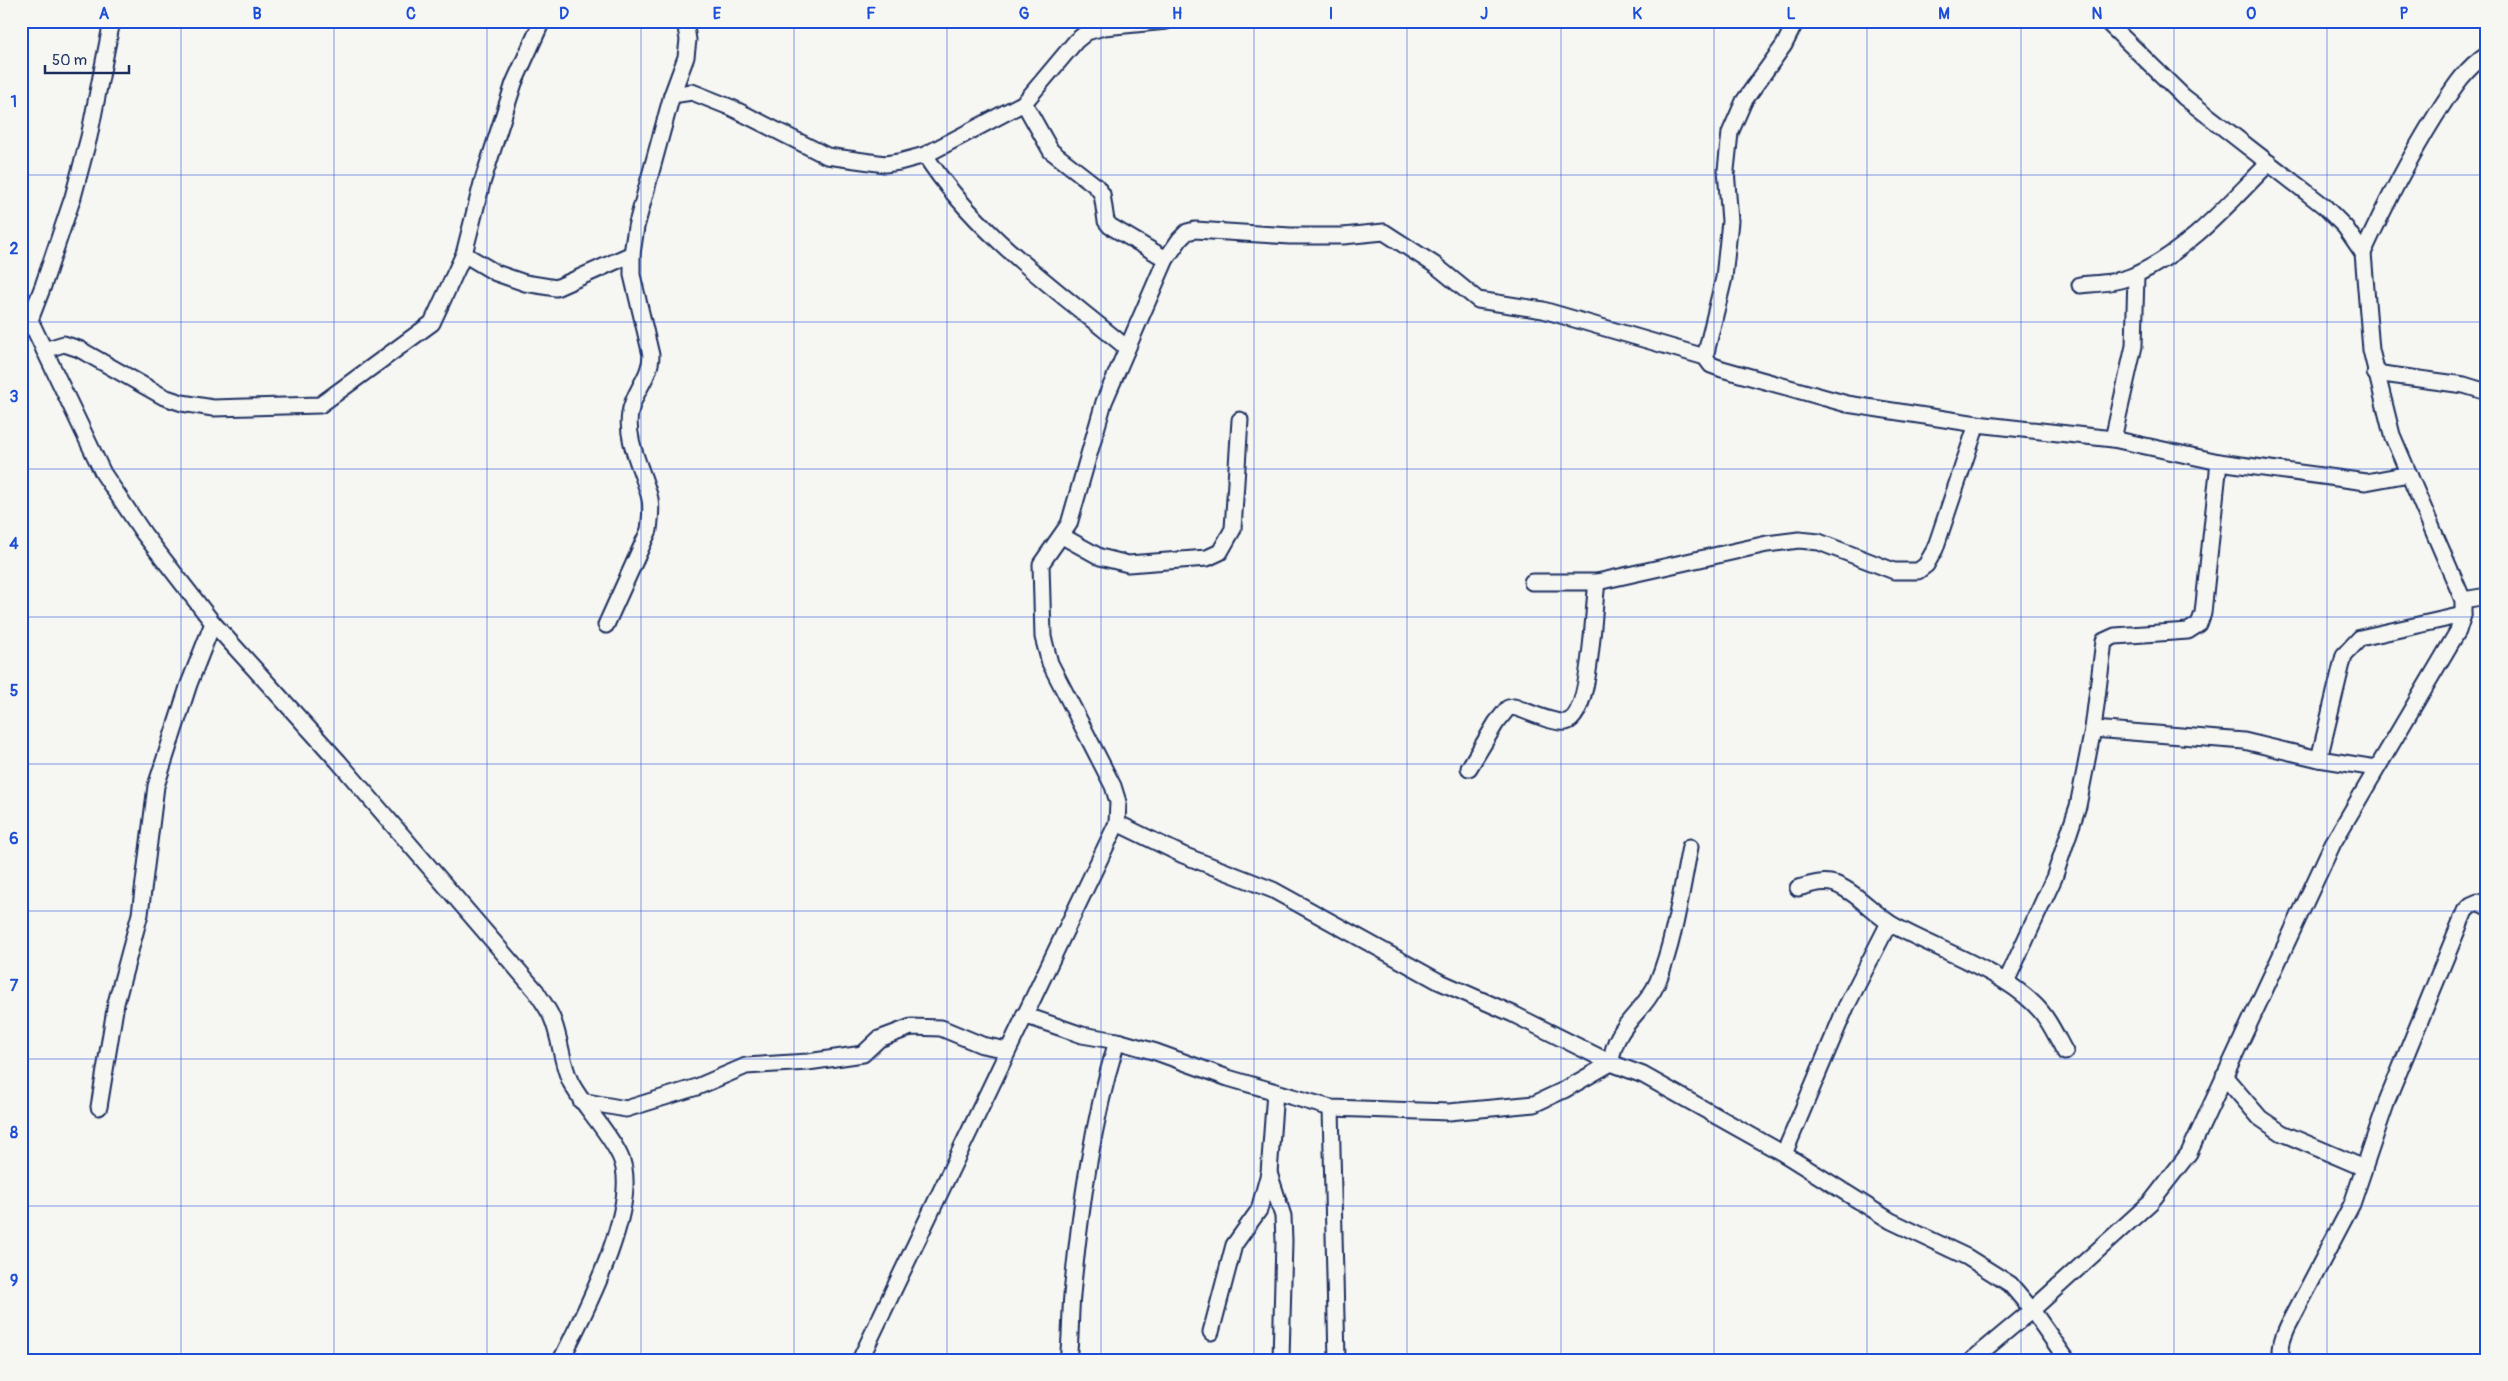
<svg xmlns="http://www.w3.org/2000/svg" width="2508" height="1381" viewBox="0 0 2508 1381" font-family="Pangolin,sans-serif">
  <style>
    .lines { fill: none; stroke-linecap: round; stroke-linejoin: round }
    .minor-casing { stroke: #1b2f5e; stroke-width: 19 }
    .minor { stroke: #f6f6f2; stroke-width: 15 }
    .grid { fill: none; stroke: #1d4ed8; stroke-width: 1; stroke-opacity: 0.55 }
    .neatline { fill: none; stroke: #1d4ed8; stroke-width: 2 }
    .grid-label { font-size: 16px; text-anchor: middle; font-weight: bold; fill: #1d4ed8 }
  </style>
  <rect width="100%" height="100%" fill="#f6f6f2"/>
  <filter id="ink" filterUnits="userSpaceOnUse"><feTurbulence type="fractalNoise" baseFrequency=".02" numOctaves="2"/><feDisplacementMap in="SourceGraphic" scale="10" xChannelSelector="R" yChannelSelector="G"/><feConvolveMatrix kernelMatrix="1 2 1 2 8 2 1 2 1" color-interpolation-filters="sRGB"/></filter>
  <g filter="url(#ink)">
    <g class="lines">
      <g class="minor-casing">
        <g id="minor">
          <polyline points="672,95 692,92 732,108 827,156 885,164 899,162 925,155 1024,103 1076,41 1087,32 1104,27 1167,21"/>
          <polyline points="1024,103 1051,151 1096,186 1102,194 1106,221 1110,226 1166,259"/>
          <path d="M 925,155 C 976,234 1056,289 1127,348"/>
          <path d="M 2363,253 C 2385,205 2408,160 2436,115 C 2451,92 2463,70 2487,54"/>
          <polyline points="464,254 496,273 525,283 556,288 632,254"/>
          <path d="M 2080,285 C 2099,283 2119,283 2137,274 C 2189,250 2229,203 2269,163"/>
          <path d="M 30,320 L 103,473 L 144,534 L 213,623 L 338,761 L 536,991 C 541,1000 548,1008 552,1018 C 561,1039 561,1063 571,1083 C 585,1109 607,1129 620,1156 C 643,1203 583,1316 561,1360"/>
          <polyline points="21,331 30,320 43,286 73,197 89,137 112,21"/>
          <polyline points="44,350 64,344 79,349 164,397 182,403 213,408 320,405 432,323 464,254 482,183 514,83 542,21"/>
          <polyline points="1705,357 1724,278 1730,221 1726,170 1730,133 1744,101 1784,45 1796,21"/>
          <polyline points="2375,373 2464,385 2487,392"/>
          <polyline points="2113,439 2134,346 2136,275"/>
          <polyline points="1062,536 1100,557 1128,564 1207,558 1220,552 1233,529 1240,420"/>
          <polyline points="1532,582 1597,582 1767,544 1799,540 1819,542 1894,571 1918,571 1926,565 1935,549 1977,424"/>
          <polyline points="2463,600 2487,596"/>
          <path d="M 606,625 L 649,530 C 650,520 652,510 650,499 C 644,472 625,442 630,413 C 633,392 651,377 651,355 L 632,275 L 632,254 L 636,227 L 672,95 L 686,57 L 688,40 L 685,21"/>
          <polyline points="2093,729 2244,741 2319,759 2376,768"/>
          <polyline points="2319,759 2344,655 2360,638 2463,615"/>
          <path d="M 1469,768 L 1496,723 L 1508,708 L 1514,707 C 1527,711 1554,724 1566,722 C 1592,716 1593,607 1597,582"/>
          <polyline points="1117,823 1183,855 1273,890 1438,981 1513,1014 1611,1063 1643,1075 1784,1154 1891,1221 1967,1257 2010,1284 2032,1310 2067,1360"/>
          <path d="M 1798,888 C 1810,885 1822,880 1835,884 C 1856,892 1872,912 1891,924 C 1935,949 1999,969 2034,1004 C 2048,1017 2056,1036 2065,1052"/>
          <polyline points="2006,982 2054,878 2078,806 2093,729 2104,641 2115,636 2188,631 2199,624 2203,613 2219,462"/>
          <path d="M 1024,1015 L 1082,1035 L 1117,1041 L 1156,1052 L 1228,1078 L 1331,1108 L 1449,1112 L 1534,1104 L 1564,1090 L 1611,1063 C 1614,1024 1644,1014 1658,981 C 1675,939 1681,891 1690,847"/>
          <polyline points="2224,1076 2260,1118 2282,1133 2364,1168"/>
          <polyline points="581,1101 626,1109 697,1087 746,1066 808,1062 863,1054 879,1039 911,1027 941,1028 982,1045 1008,1050"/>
          <polyline points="99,1107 116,1003 140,914 156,786 189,684 213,623"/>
          <polyline points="1331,1108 1337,1360"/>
          <polyline points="1784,1154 1846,1007 1889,923"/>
          <polyline points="1269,1173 1283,1216 1284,1241 1281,1360"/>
          <polyline points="1211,1332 1234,1245 1259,1210 1269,1173 1275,1092"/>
          <polyline points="860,1360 1117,823 1118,802 1113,786 1050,663 1043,637 1041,564 1069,524 1104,402 1166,259 1180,239 1187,232 1195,230 1290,236 1343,236 1384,232 1435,265 1478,300 1543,310 1705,357 1711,365 1722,369 1847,404 1977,424 2113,439 2219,462 2366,482 2409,474"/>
          <path d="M 1068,1360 C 1071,1338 1070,1317 1072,1295 C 1080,1210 1092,1123 1117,1041"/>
          <polyline points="1972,1360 2032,1310 2151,1202 2189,1153 2333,843 2458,631 2463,615 2463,600 2392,435 2371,350 2363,253 2345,227 2324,206 2184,97 2106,21"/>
          <path d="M 2282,1360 C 2279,1347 2283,1337 2288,1326 L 2352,1204 L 2387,1101 L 2465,911 L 2471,905 L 2478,902 L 2487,907"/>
        </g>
      </g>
      <use href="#minor" class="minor"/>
    </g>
  </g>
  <path class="grid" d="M 181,21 L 181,1360M 334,21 L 334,1360M 487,21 L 487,1360M 641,21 L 641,1360M 794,21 L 794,1360M 947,21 L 947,1360M 1101,21 L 1101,1360M 1254,21 L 1254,1360M 1407,21 L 1407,1360M 1561,21 L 1561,1360M 1714,21 L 1714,1360M 1867,21 L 1867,1360M 2021,21 L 2021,1360M 2174,21 L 2174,1360M 2327,21 L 2327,1360M 21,175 L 2487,175M 21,322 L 2487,322M 21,469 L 2487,469M 21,617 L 2487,617M 21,764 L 2487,764M 21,911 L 2487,911M 21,1059 L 2487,1059M 21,1206 L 2487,1206"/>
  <rect width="2508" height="1381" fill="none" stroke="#f6f6f2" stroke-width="55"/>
  <path d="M45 65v8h84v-8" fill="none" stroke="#1b2f5e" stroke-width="2.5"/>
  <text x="52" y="65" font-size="15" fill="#1b2f5e" stroke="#f6f6f2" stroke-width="4" paint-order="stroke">50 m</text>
  <rect x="28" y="28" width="2452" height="1326" class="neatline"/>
  <g class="grid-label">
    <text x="104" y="19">A</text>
    <text x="257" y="19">B</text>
    <text x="411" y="19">C</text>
    <text x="564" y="19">D</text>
    <text x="717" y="19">E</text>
    <text x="871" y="19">F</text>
    <text x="1024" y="19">G</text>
    <text x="1177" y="19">H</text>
    <text x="1331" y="19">I</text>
    <text x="1484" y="19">J</text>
    <text x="1637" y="19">K</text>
    <text x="1791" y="19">L</text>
    <text x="1944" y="19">M</text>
    <text x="2097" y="19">N</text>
    <text x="2251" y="19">O</text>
    <text x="2404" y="19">P</text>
    <text x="14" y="107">1</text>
    <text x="14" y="254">2</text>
    <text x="14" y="402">3</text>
    <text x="14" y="549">4</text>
    <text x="14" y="696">5</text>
    <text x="14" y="844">6</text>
    <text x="14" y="991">7</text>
    <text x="14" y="1138">8</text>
    <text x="14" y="1286">9</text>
  </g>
</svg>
